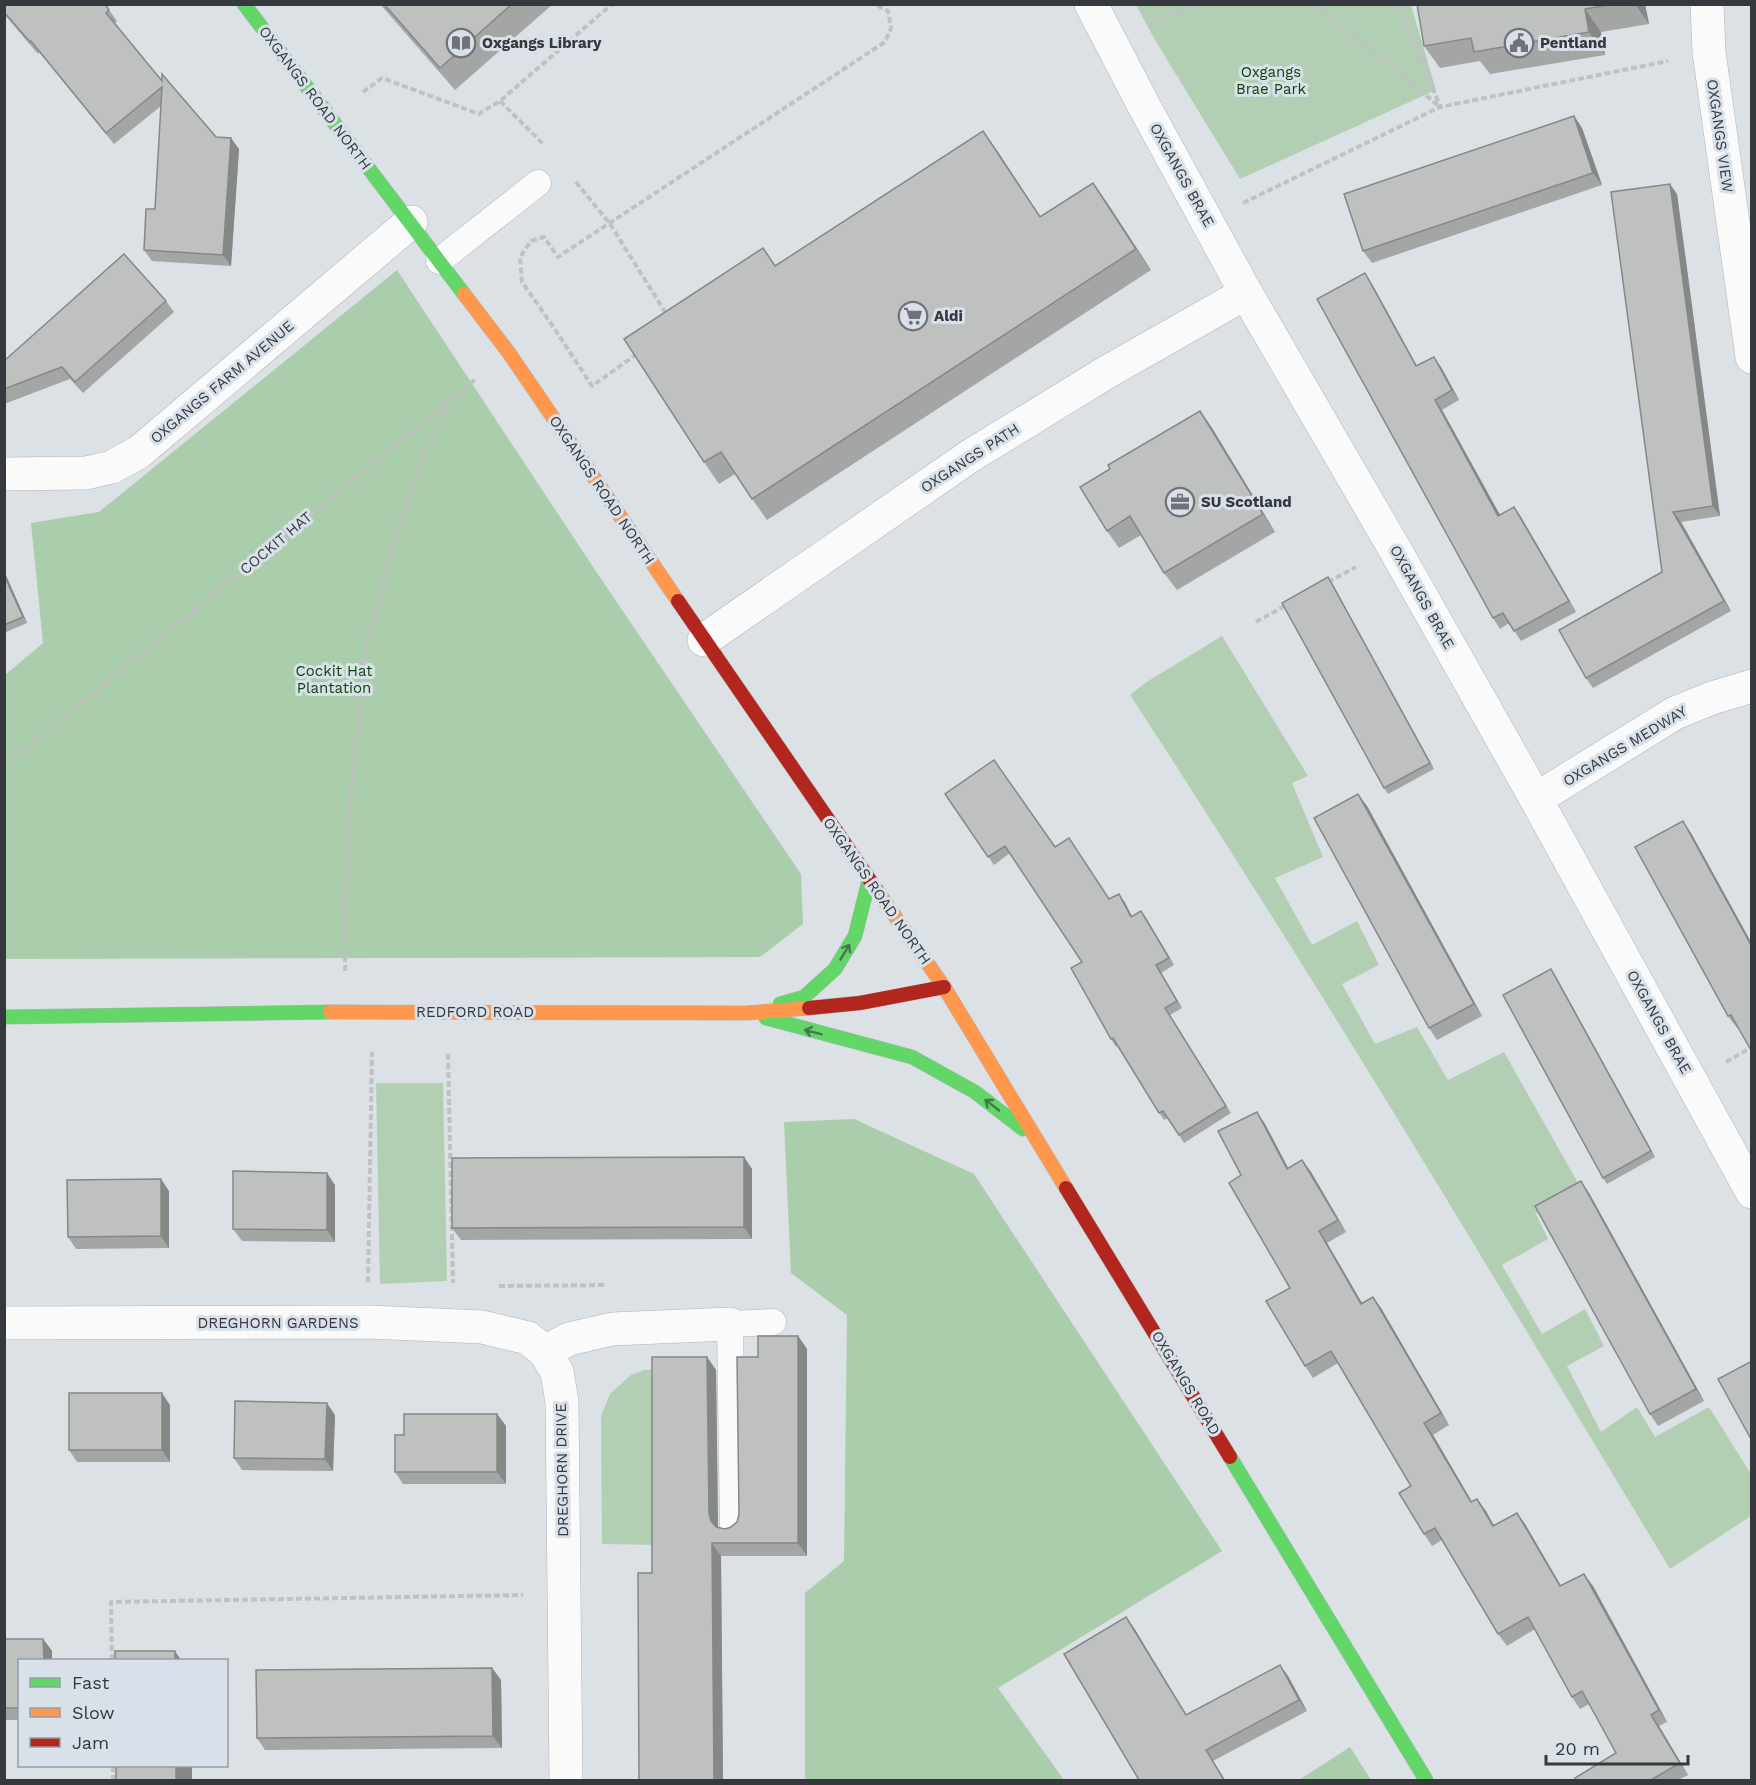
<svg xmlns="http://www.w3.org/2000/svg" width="1756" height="1785" viewBox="0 0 1756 1785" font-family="'Work Sans',sans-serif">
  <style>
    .green { fill: #b2cfb3 }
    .forest { fill: #aacdab }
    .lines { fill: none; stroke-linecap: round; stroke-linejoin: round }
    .lane-casing { stroke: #afb3b7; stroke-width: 27 }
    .street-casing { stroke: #afb3b7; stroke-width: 34 }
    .fast-casing { stroke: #afb3b7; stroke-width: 15 }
    .slow-casing { stroke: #afb3b7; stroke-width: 15 }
    .jam-casing { stroke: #afb3b7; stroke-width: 15 }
    .path { stroke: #c0c1c2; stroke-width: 4; stroke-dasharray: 6 3; stroke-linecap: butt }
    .lane { stroke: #fafafb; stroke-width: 26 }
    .street { stroke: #fafafb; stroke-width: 33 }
    .fast { stroke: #63d668; stroke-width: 14 }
    .slow { stroke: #ff974d; stroke-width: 14 }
    .jam { stroke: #b3261e; stroke-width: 14 }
    .wall { fill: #a4a6a6 }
    .shaded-wall { fill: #868787 }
    .building { fill: #bfc1c1; stroke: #868787; stroke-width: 1.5 }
    .oneway { stroke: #47774e }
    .labels { text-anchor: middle; stroke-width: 6; stroke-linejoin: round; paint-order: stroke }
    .poi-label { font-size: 15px; font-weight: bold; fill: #35383c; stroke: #d8e1ea; text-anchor: start }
    .park-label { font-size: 15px; fill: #0b4805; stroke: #d8e1ea }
    .street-label { font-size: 15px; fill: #35383c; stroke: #d8e1ea }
  </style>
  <rect width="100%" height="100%" fill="#dce1e6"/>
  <g class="green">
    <polygon points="1136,5 1411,5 1436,90 1240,179 1155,40"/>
    <path d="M 1222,636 L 1308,776 L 1292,783 L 1323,857 L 1275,878 L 1312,945 L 1357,921 L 1379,965 L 1342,984 L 1375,1044 L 1417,1027 L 1448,1080 L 1504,1052 L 1582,1190 L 1536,1214 L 1548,1239 L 1502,1265 L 1542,1334 L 1585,1309 L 1604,1346 L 1567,1366 L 1601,1432 L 1637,1407 L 1655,1437 L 1709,1407 L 1751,1474 L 1751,1516 L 1670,1569 C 1493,1276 1318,982 1130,695 L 1145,683 Z"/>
    <polygon points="376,1083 443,1083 447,1281 380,1284"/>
    <polygon points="644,1370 658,1370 659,1545 602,1544 601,1416 610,1394 631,1375"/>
  </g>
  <g class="forest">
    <polygon points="397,270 595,570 801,874 803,924 760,957 5,959 5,675 43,643 31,523 99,512"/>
    <polygon points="854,1119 974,1174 1222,1551 998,1688 1064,1780 805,1780 805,1593 844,1561 847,1315 791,1273 784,1122"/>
    <polygon points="1350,1747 1371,1780 1299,1780"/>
  </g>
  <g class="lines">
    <g class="lane-casing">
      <g id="lane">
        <polyline points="439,261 538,183"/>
        <polyline points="733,1527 730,1324 773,1322"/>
      </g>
    </g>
    <g class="street-casing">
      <g id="street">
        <polyline points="1091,4 1144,106 1246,293 1393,546 1536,799 1752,1192"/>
        <polyline points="1707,4 1709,52 1752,357"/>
        <polyline points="4,474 86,473 112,467 139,452 411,222"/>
        <polyline points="704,640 970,456 1107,372 1246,293"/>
        <polyline points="1536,799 1675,713 1712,698 1752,686"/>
        <polyline points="4,1323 369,1322 482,1327 528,1338 545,1352 557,1372 562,1402 566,1780"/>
        <polyline points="545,1352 569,1339 612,1329 730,1324"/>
      </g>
    </g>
    <g class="fast-casing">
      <g id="fast">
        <polyline points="244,4 464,294"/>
        <polyline points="780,1004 804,997 835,969 855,936 869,880"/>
        <polyline points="4,1017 330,1012"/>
        <polyline points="766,1018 912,1057 975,1092 1023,1129"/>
        <polyline points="1230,1457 1426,1780"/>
      </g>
    </g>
    <g class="slow-casing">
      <g id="slow">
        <polyline points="464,294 509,353 678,601"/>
        <polyline points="876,889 944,987 1066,1188"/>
        <polyline points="330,1012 747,1013 809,1008"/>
      </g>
    </g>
    <g class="jam-casing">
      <g id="jam">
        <polyline points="678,601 876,889"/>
        <polyline points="809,1008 860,1003 944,987"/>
        <polyline points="1066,1188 1230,1457"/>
      </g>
    </g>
    <g class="path">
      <polyline points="1315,4 1440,107"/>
      <polyline points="1399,4 1440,106"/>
      <polyline points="1149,25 1197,4"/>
      <polyline points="363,92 382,78 479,114 500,101 612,4"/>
      <polyline points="500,101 544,145"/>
      <polyline points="576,182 610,224 667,315"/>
      <polyline points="1243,203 1440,107 1668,61"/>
      <polyline points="637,354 592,386 552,325 522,282 520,257 531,241 544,237 558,257 885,42 891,28 888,11 874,4"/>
      <polyline points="1328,582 1356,567"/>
      <polyline points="1256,622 1288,604"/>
      <polyline points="4,766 477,378"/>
      <polyline points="345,971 347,830 367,640 407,500 447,402"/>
      <polyline points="448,1054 453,1283"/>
      <polyline points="1726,1062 1752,1047"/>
      <polyline points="368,1282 372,1052"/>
      <polyline points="499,1286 606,1285"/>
      <polyline points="112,1660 111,1602 523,1595"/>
      <polyline points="113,1766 113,1780"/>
    </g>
    <use href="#lane" class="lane"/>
    <use href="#street" class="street"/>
    <use href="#fast" class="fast"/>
    <use href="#slow" class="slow"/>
    <use href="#jam" class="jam"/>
  </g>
  <g class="wall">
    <polygon points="4,4 109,10 117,21 115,23 162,81 216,137 239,149 231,266 152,261 144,250 155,209 161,106 114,144 39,52 38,54 4,14"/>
    <polygon points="380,4 553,4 455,90"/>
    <polygon points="1417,4 1645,4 1649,24 1601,32 1605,55 1490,74 1480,61 1440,68 1424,46"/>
    <polygon points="1574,116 1582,128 1602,185 1372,263 1363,251"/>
    <polygon points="998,152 1040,217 1093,183 1151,270 767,520 735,474 719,484 704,462 763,248 776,266"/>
    <polygon points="1677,194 1720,516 1681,522 1731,611 1593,688 1586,678 1662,572"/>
    <polygon points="1372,284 1417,366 1441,367 1459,400 1442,410 1500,515 1514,507 1521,517 1576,612 1521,641 1509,623 1500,629 1493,618"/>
    <polygon points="166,301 174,312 83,393 70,379 4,404 4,361"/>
    <polygon points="1200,411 1212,428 1275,532 1177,590 1164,573 1141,535 1119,548 1107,531 1110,469"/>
    <polygon points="4,571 27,623 4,633"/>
    <polygon points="1332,583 1434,769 1388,794 1384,788"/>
    <polygon points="945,794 1055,847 1110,899 1124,901 1132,916 1146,918 1174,965 1161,973 1182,1008 1170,1015 1231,1113 1184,1143 1168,1118 1164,1120 1117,1046 1116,1047 1111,1039 1082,962 1010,853 994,865"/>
    <polygon points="1367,806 1482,1016 1437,1040 1429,1028"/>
    <polygon points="1691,833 1752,944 1752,1052 1738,1027 1737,1028 1728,1016"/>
    <polygon points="1551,969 1555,975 1655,1157 1607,1184 1603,1178"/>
    <polygon points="1257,1112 1265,1124 1288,1168 1302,1160 1311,1172 1346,1232 1327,1243 1362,1303 1381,1308 1449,1425 1433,1435 1472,1502 1477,1499 1494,1526 1525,1524 1561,1586 1593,1586 1667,1722 1659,1726 1688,1775 1678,1780 1576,1780 1616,1753 1589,1704 1580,1709 1572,1697 1535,1629 1507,1646 1498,1634 1442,1540 1432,1546 1424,1534 1411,1486 1338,1363 1313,1378 1305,1366 1290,1288 1241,1175"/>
    <polygon points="744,1157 752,1169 752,1239 461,1240 452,1228"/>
    <polygon points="1581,1181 1589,1193 1704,1401 1658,1426 1650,1414"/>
    <polygon points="335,1185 335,1242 242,1241 233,1229"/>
    <polygon points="169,1191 169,1248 76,1249 68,1237"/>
    <polygon points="798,1336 807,1349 807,1556 721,1556 723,1780 652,1573 707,1357 716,1370 718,1527 725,1529 731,1527 737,1522 739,1514 758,1357"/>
    <polygon points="170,1405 170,1462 77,1462 69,1450"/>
    <polygon points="497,1414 506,1426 506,1484 403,1484 395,1472 404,1435"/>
    <polygon points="335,1415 333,1471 242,1470 234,1458"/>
    <polygon points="1126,1617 1134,1628 1186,1715 1280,1665 1288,1676 1307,1711 1213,1761 1225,1780 1139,1780"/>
    <polygon points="4,1639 43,1639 52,1651 52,1660 20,1660 20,1720 4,1720"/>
    <polygon points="492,1668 501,1680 502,1748 265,1750 257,1738"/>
  </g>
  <g class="shaded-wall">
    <polygon points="1635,4 1645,4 1649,24"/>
    <polygon points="1585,9 1601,32 1605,55 1589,32"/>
    <polygon points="1574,116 1582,128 1602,185 1593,173"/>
    <polygon points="983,131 998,152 1055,239 1040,217"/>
    <polygon points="231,138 239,149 231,266 223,255"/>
    <polygon points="1093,183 1108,204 1151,270 1136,249"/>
    <polygon points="1670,184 1677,194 1720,516 1713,506"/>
    <polygon points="1365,273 1372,284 1423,377 1416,366"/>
    <polygon points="1434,357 1441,367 1459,400 1452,390"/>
    <polygon points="1435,400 1442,410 1506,526 1498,516"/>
    <polygon points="1200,411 1212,428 1275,532 1263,514"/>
    <polygon points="1514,507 1521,517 1576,612 1569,601"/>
    <polygon points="1673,512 1681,522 1731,611 1724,601"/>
    <polygon points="4,571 27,623 23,617 4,575"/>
    <polygon points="1328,577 1332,583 1434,769 1430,763"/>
    <polygon points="1358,794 1367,806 1482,1016 1474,1004"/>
    <polygon points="1683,821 1691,833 1752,944 1752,947"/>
    <polygon points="1119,894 1124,901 1136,924 1131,917"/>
    <polygon points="1141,911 1146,918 1174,965 1169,958"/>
    <polygon points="1156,965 1161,973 1182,1008 1177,1001"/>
    <polygon points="1551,969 1555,975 1655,1157 1651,1151"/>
    <polygon points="1257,1112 1265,1124 1295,1181 1287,1169"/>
    <polygon points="744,1157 752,1169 752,1239 744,1227"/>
    <polygon points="1302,1160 1311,1172 1346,1232 1338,1220"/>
    <polygon points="327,1173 335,1185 335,1242 327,1230"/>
    <polygon points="161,1179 169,1191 169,1248 161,1236"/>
    <polygon points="1581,1181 1589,1193 1704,1401 1696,1389"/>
    <polygon points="1319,1231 1327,1243 1369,1315 1361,1304"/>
    <polygon points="1373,1297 1381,1308 1449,1425 1441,1413"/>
    <polygon points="798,1336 807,1349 807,1556 798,1543"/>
    <polygon points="707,1357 716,1370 718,1527 720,1534 711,1521 709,1514"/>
    <polygon points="162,1393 170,1405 170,1462 162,1450"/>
    <polygon points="327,1403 335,1415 333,1471 325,1459"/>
    <polygon points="497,1414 506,1426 506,1484 497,1472"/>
    <polygon points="1424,1423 1433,1435 1479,1514 1471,1502"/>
    <polygon points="1477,1499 1486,1511 1501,1538 1493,1526"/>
    <polygon points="1517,1513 1525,1524 1568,1598 1560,1586"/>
    <polygon points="712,1543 721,1556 723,1780 714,1780"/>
    <polygon points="1584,1574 1593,1586 1667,1722 1659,1710"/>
    <polygon points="1126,1617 1134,1628 1193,1726 1186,1715"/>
    <polygon points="43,1639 52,1651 52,1660 44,1660"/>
    <polygon points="175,1651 181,1660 175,1660"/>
    <polygon points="1280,1665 1288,1676 1307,1711 1299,1700"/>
    <polygon points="492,1668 501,1680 502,1748 493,1736"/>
    <polygon points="1651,1715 1659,1726 1688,1775 1680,1763"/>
    <polygon points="1206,1750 1213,1761 1225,1780 1224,1780"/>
    <rect x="176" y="1766" width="16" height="14"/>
  </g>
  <g class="building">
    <polygon points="4,4 105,4 109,10 106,13 162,81 162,74 216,137 231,138 223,255 144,250 146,209 155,209 162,87 106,133 31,41 30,42 4,12"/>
    <polygon points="384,4 512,4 440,68"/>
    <polygon points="1417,4 1613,4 1585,9 1589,32 1474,52 1471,38 1424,46"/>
    <polygon points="1574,116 1593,173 1363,251 1344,194"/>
    <polygon points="983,131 1040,217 1093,183 1136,249 752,499 721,452 704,462 624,339 763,248 775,266"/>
    <polygon points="1670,184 1713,506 1673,512 1724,601 1586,678 1559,630 1662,572 1611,192"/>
    <polygon points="124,254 166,301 75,382 62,367 4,389 4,361"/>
    <polygon points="1365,273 1416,366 1434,357 1452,390 1435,400 1498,516 1514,507 1569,601 1514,631 1503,613 1493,618 1317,299"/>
    <polygon points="1200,411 1263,514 1164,573 1130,516 1107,531 1080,487 1110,469 1108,465"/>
    <polygon points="4,575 23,617 4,625"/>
    <polygon points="1328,577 1430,763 1384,788 1282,603"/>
    <polygon points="994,760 1055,847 1069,838 1109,899 1119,894 1131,917 1141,911 1169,958 1156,965 1177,1001 1165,1008 1226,1106 1179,1135 1163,1111 1159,1113 1113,1038 1111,1039 1071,968 1082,962 1005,846 988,857 945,794"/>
    <polygon points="1358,794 1474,1004 1429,1028 1314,818"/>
    <polygon points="1683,821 1752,947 1752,1052 1731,1015 1728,1016 1635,847"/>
    <polygon points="1551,969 1651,1151 1603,1178 1503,995"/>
    <polygon points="1257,1112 1287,1169 1302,1160 1338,1220 1319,1231 1361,1304 1373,1297 1441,1413 1424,1423 1471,1502 1477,1499 1493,1526 1517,1513 1560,1586 1584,1574 1659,1710 1651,1715 1680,1763 1651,1780 1576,1780 1575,1778 1616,1753 1582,1691 1572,1697 1528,1617 1498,1634 1435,1528 1424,1534 1399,1493 1411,1486 1331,1351 1305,1366 1266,1301 1290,1288 1229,1183 1241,1175 1218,1131"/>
    <polygon points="744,1157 744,1227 452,1228 452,1158"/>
    <polygon points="233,1171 327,1173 327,1230 233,1229"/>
    <polygon points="161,1179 161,1236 68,1237 67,1180"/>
    <polygon points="1581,1181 1696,1389 1650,1414 1535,1206"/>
    <polygon points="758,1336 798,1336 798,1543 712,1543 714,1780 639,1780 638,1573 652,1573 652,1357 707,1357 709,1514 711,1521 716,1527 725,1529 731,1527 737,1522 739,1514 737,1357 758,1357"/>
    <polygon points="1752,1361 1752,1441 1718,1379"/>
    <rect x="69" y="1393" width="93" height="57"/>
    <polygon points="235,1401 327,1403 325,1459 234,1458"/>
    <polygon points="404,1414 497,1414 497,1472 395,1472 395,1435 404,1435"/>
    <polygon points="1126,1617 1186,1715 1280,1665 1299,1700 1206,1750 1224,1780 1139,1780 1064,1654"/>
    <polygon points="4,1639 43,1639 44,1660 20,1660 20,1708 4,1708"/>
    <rect x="115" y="1651" width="60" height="9"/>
    <polygon points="492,1668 493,1736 257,1738 256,1670"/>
    <rect x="116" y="1766" width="60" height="14"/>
  </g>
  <defs><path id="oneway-shaft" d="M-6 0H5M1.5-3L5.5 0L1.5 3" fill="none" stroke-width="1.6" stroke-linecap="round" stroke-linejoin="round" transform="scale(1.5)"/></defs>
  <g class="oneway">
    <use href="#oneway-shaft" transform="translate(845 952) rotate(-59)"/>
    <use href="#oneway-shaft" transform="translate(813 1032) rotate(-165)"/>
    <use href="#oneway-shaft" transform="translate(992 1105) rotate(-142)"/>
  </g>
  <defs>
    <g id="library-ring" transform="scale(1.5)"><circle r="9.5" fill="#d8e1ea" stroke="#6f7378" stroke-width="1.5"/><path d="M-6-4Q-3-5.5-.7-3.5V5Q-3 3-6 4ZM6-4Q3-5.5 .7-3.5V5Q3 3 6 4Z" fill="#6f7378"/></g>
    <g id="civic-ring" transform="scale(1.5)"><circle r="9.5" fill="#d8e1ea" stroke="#6f7378" stroke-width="1.5"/><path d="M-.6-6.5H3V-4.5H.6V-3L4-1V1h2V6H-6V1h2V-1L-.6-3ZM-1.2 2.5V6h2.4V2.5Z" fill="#6f7378"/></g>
    <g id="supermarket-ring" transform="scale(1.5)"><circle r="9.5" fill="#d8e1ea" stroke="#6f7378" stroke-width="1.5"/><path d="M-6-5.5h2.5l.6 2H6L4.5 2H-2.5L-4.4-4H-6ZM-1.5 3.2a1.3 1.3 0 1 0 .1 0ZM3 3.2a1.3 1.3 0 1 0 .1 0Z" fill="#6f7378"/></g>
    <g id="office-ring" transform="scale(1.5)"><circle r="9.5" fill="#d8e1ea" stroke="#6f7378" stroke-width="1.5"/><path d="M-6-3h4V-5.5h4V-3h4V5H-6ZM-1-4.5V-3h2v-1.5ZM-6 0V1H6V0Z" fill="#6f7378"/></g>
  </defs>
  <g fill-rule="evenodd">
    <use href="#library-ring" x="461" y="43"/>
    <use href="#civic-ring" x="1519" y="43"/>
    <use href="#supermarket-ring" x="913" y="316"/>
    <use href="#office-ring" x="1180" y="502"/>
  </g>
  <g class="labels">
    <g class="poi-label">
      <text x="482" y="48">Oxgangs Library</text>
      <text x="1540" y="48">Pentland</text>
      <text x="934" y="321">Aldi</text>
      <text x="1201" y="507">SU Scotland</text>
    </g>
    <g class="park-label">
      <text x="1271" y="77">Oxgangs<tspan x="1271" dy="17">Brae Park</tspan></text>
      <text x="334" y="676">Cockit Hat<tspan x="334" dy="17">Plantation</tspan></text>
    </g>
    <g class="street-label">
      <text transform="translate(315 98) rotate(53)" y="5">OXGANGS ROAD NORTH</text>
      <text transform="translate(1720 136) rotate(82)" y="5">OXGANGS VIEW</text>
      <text transform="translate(1182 175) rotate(61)" y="5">OXGANGS BRAE</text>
      <text transform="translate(222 382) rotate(-40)" y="5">OXGANGS FARM AVENUE</text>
      <text transform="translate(970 458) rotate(-33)" y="5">OXGANGS PATH</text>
      <text transform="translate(602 490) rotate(56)" y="5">OXGANGS ROAD NORTH</text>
      <text transform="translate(276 543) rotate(-40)" y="5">COCKIT HAT</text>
      <text transform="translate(1422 597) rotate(61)" y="5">OXGANGS BRAE</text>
      <text transform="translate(1625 746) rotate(-31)" y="5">OXGANGS MEDWAY</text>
      <text transform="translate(877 891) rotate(55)" y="5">OXGANGS ROAD NORTH</text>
      <text x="475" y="1017">REDFORD ROAD</text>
      <text transform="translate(1659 1022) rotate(61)" y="5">OXGANGS BRAE</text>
      <text x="278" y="1328">DREGHORN GARDENS</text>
      <text transform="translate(1186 1383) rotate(59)" y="5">OXGANGS ROAD</text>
      <text transform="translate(562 1470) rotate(-91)" y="5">DREGHORN DRIVE</text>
    </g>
  </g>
  <rect width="1756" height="1785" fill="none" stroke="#35383c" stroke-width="12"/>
  <rect x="18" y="1659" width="210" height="108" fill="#d8e1ea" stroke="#979da4" stroke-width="1.5"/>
  <rect x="30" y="1678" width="30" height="9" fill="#63d668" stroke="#979da4" stroke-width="1.5"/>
  <text x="72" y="1689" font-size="18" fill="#35383c">Fast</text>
  <rect x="30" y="1708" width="30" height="9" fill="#ff974d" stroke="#979da4" stroke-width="1.5"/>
  <text x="72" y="1719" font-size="18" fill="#35383c">Slow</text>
  <rect x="30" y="1738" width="30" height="9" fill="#b3261e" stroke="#979da4" stroke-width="1.5"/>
  <text x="72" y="1749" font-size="18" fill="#35383c">Jam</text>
  <path d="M1546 1755v9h142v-9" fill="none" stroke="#35383c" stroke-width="3"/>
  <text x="1555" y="1755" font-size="18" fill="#35383c" stroke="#d8e1ea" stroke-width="4.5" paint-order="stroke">20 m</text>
</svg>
